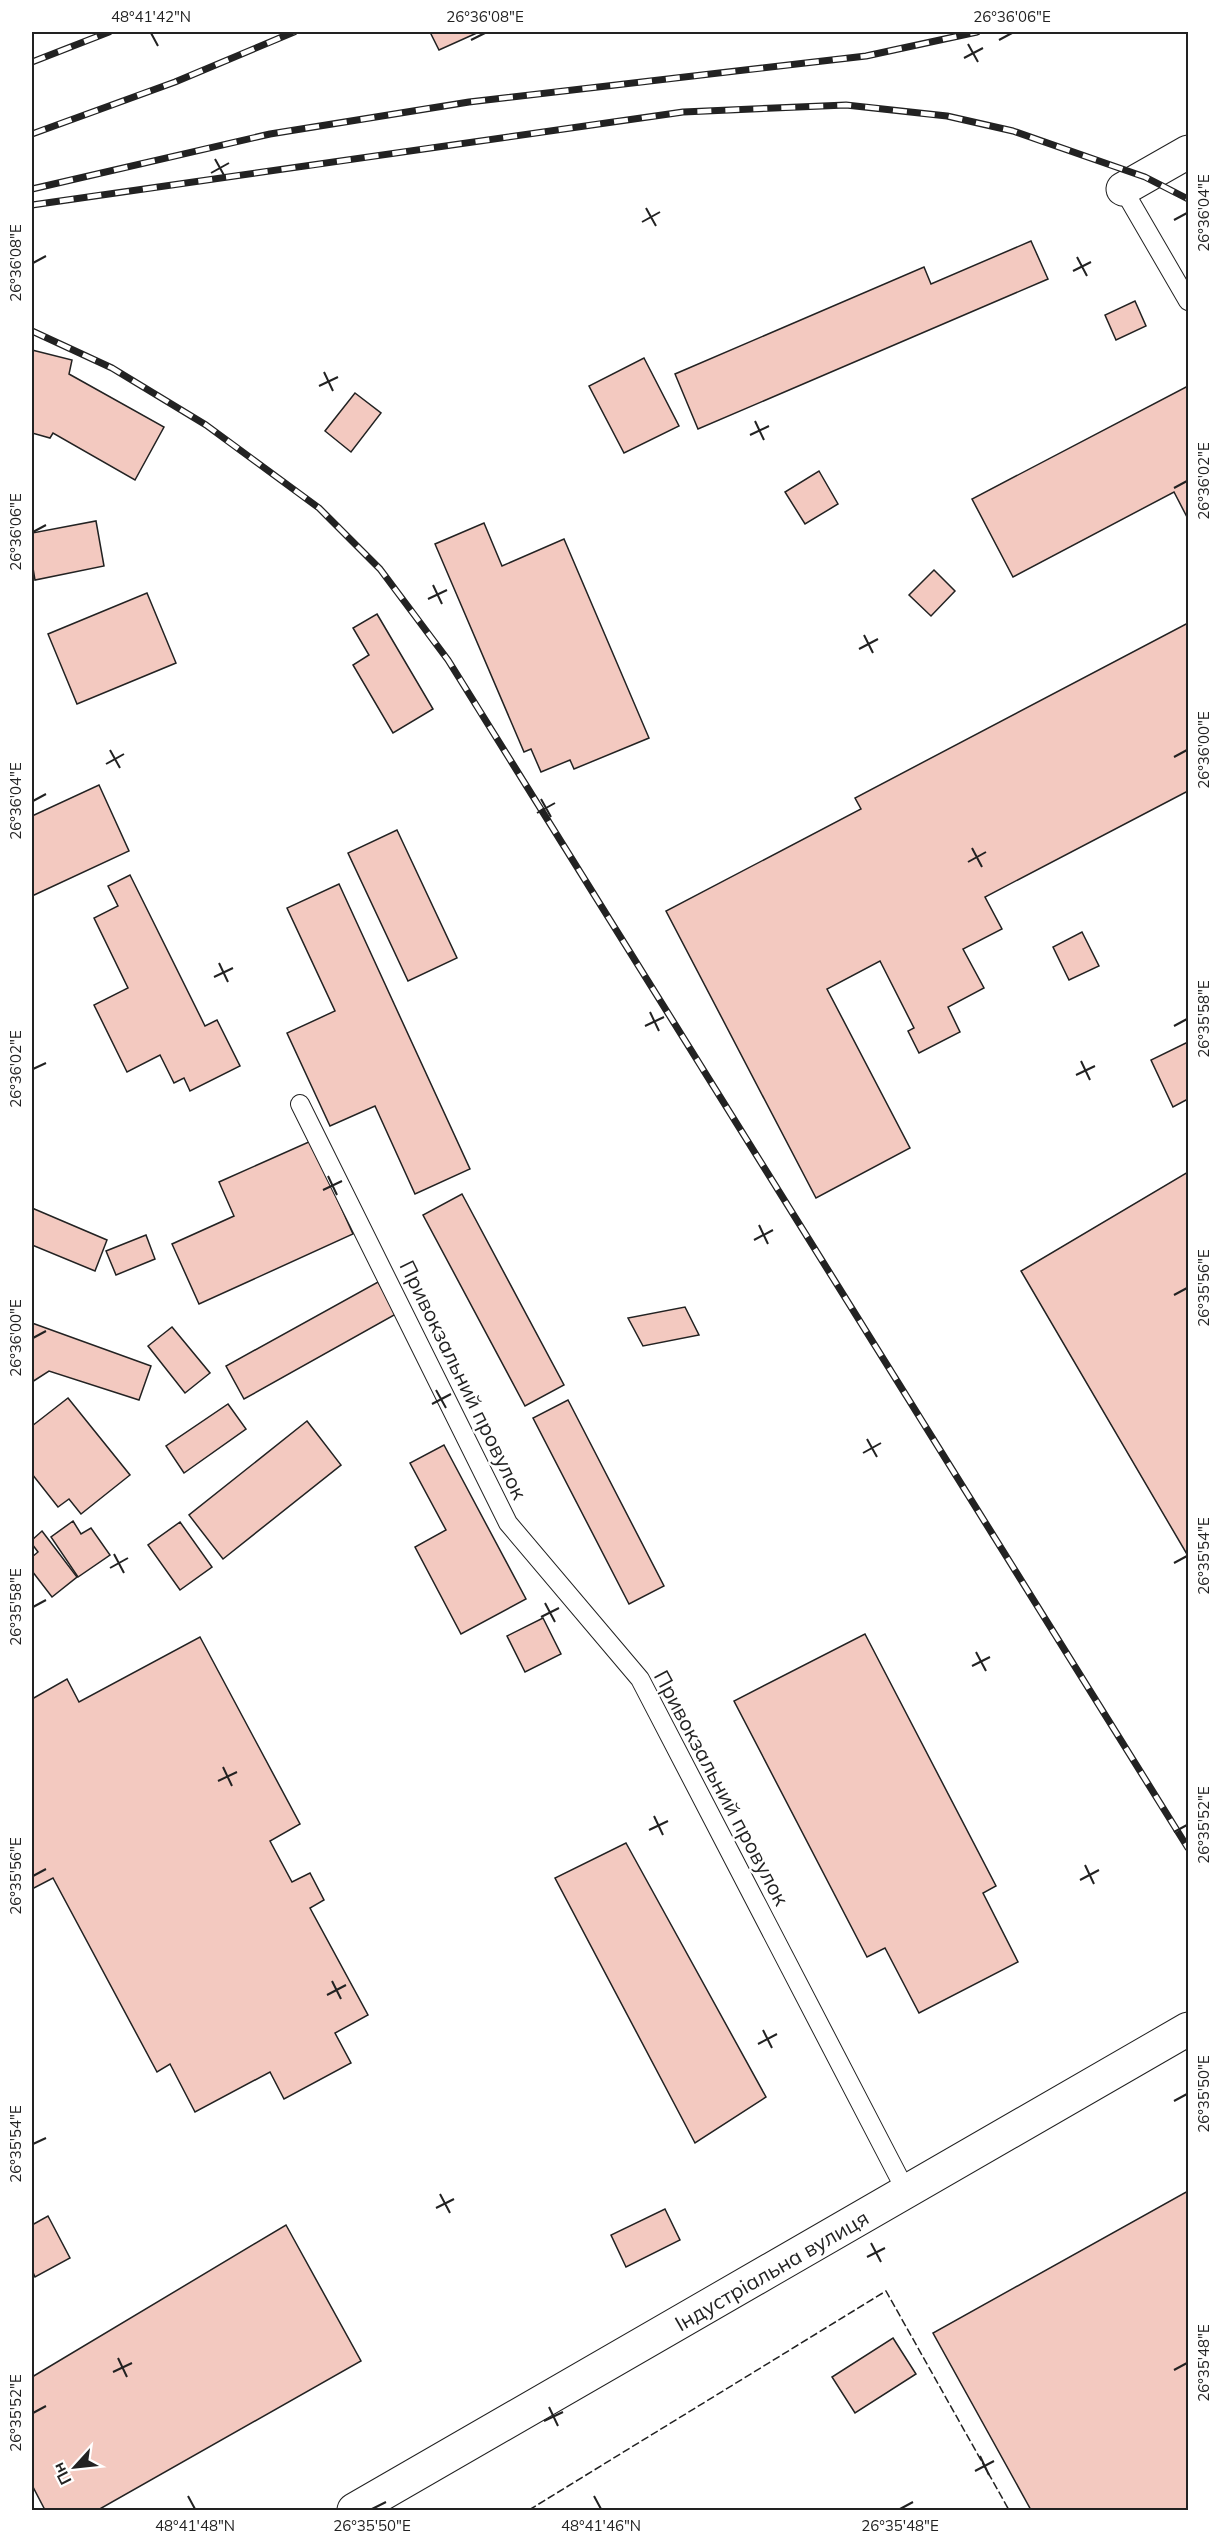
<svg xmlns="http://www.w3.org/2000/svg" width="1220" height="2542" viewBox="0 0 1220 2542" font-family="Mulish,sans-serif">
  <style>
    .building { fill: #f3c9c0; stroke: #222; stroke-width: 1.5 }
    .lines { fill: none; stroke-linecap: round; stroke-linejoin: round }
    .service-casing { stroke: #222; stroke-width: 20 }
    .minor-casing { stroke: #222; stroke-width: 35 }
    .service { stroke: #fff; stroke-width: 18 }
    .minor { stroke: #fff; stroke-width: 33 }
    .rail-casing { stroke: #222; stroke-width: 7 }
    .rail { stroke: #fff; stroke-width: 4.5; stroke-dasharray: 14; stroke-linecap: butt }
    .fence { stroke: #222; stroke-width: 1.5; stroke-dasharray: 8 3; stroke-linecap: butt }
    .ticks { fill: none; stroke: #222; stroke-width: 2 }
    .labels { text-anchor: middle; stroke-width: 4.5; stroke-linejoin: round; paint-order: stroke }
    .street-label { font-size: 21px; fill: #222; stroke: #fff }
    .neatline { fill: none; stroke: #222; stroke-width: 2 }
    .ticks-label { font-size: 15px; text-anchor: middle; fill: #222 }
  </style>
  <rect width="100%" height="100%" fill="#fff"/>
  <g class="building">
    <polygon points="430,32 479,32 439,50"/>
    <polygon points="1031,241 1048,279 698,429 675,374 924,267 931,284"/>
    <polygon points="1135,301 1146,326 1116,340 1105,315"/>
    <polygon points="32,350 72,360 69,374 164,427 135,480 53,433 50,438 32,433"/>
    <polygon points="644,358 679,426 624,453 589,386"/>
    <polygon points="1188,386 1188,519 1174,492 1013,577 972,499"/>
    <polygon points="355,393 381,413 351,452 325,431"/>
    <polygon points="819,471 838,504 805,524 785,492"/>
    <polygon points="96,521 104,566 35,580 32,562 32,533"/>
    <polygon points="484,523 502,566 564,539 649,738 574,769 570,760 541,772 531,749 524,752 435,544"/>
    <polygon points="934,570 955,591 931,616 909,595"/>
    <polygon points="147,593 176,663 77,704 48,634"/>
    <polygon points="377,614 433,709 393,733 353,665 369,655 353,628"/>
    <polygon points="1188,623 1188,791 985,897 1002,929 963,949 984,988 948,1007 960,1032 919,1053 908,1031 914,1028 880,961 827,989 910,1148 816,1198 666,911 861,809 855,798"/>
    <polygon points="99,785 129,851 32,896 32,816"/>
    <polygon points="397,830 457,958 408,981 348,853"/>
    <polygon points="130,875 205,1026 217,1020 240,1066 190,1091 184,1078 174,1083 160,1055 127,1072 94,1005 128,988 94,918 118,906 108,886"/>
    <polygon points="339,884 470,1169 415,1194 375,1106 330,1126 287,1033 335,1011 287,908"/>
    <polygon points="1082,932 1099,966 1069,980 1053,947"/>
    <polygon points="1188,1042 1188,1099 1173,1107 1151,1060"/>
    <polygon points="311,1141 353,1234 199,1304 172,1244 234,1216 219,1182"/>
    <polygon points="1188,1172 1188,1556 1021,1271"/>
    <polygon points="462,1194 564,1385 525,1406 423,1215"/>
    <polygon points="32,1208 107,1240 95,1271 32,1245"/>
    <polygon points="146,1235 155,1259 116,1275 106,1251"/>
    <polygon points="378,1282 396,1314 244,1399 226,1366"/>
    <polygon points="685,1307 699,1335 643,1346 628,1318"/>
    <polygon points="32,1323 151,1366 139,1400 49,1371 32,1382"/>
    <polygon points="172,1327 210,1373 185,1393 148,1346"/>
    <polygon points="68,1398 130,1475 81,1514 69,1499 58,1507 32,1474 32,1426"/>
    <polygon points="568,1400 664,1586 629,1604 533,1418"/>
    <polygon points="228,1404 246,1429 184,1473 166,1446"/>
    <polygon points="307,1421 341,1465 223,1559 189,1515"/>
    <polygon points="444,1445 526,1599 461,1634 415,1547 446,1530 410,1463"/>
    <polygon points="73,1521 81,1534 91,1528 110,1555 78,1577 51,1537"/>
    <polygon points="180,1522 212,1567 180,1590 148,1545"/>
    <polygon points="42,1531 77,1577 52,1597 32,1571 32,1557 38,1552 32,1544 32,1540"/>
    <polygon points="543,1618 561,1654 525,1672 507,1636"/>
    <polygon points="865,1634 996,1886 983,1893 1018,1962 919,2013 885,1948 867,1957 734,1701"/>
    <polygon points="200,1637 300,1824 270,1841 292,1882 310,1873 324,1900 310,1908 368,2015 335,2033 351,2063 284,2099 270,2072 195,2112 170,2064 157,2072 53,1878 32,1889 32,1699 67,1679 79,1702"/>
    <polygon points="626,1843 766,2097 695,2143 555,1878"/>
    <polygon points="1188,2191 1188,2510 1031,2510 933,2333"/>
    <polygon points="665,2209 680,2240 626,2267 611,2235"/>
    <polygon points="48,2216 70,2258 35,2277 32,2270 32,2225"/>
    <polygon points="286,2225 361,2361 98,2510 45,2510 32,2485 32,2377"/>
    <polygon points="893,2338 916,2374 855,2413 832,2377"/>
  </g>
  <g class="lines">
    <g class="service-casing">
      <g id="service">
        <polyline points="1123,189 1188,301"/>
        <polyline points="300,1104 508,1523 640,1679 907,2193"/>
      </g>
    </g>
    <g class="minor-casing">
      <g id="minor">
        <polyline points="1123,189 1188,152"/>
        <polyline points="354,2510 1188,2029"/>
      </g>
    </g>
    <use href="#service" class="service"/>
    <use href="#minor" class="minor"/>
    <g class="rail-casing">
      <g id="rail">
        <polyline points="32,62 109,32"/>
        <polyline points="32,134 175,82 294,32"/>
        <polyline points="32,189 270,134 469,102 866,56 977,32"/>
        <polyline points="32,205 683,112 846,105 947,116 1013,131 1145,177 1188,199"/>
        <polyline points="32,331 112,368 206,425 319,508 380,569 448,660 1188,1848"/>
      </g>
    </g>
    <use href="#rail" class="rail"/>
    <polyline class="fence" points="529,2510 886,2291 1009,2510"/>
  </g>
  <path class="ticks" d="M 151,33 L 158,46M 471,40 L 485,33M 999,40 L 1012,33M 968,44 L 978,62M 964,58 L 983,48M 215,159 L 225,177M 211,173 L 229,163M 646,208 L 656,226M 1174,220 L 1187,213M 642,222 L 660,212M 1077,257 L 1087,276M 33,263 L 46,256M 1073,271 L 1091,262M 324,372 L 333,391M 319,386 L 338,377M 755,421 L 764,440M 750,435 L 769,426M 1174,488 L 1187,481M 33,532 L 46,525M 433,585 L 442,604M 428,599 L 447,590M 864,635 L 873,653M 859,649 L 878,639M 110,750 L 120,768M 1174,757 L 1187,750M 106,764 L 124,754M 541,799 L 551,817M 33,801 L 46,794M 537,813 L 555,803M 972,848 L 982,867M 968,862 L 986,852M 219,963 L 228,982M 214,977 L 233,968M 650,1012 L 659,1031M 645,1026 L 664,1017M 1174,1026 L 1187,1019M 1081,1061 L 1090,1080M 33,1069 L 46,1063M 1076,1075 L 1095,1066M 328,1176 L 337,1195M 323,1190 L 342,1181M 759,1225 L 768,1244M 754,1240 L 773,1230M 1174,1295 L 1187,1288M 33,1338 L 46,1331M 436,1390 L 446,1408M 432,1404 L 451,1394M 867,1439 L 877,1457M 863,1453 L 881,1443M 114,1554 L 124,1573M 1174,1563 L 1187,1556M 110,1568 L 128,1558M 545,1603 L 555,1622M 33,1607 L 46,1600M 541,1617 L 559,1608M 976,1652 L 986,1671M 972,1666 L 990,1657M 223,1767 L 232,1786M 218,1781 L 237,1772M 654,1816 L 663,1835M 649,1830 L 668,1821M 1174,1832 L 1187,1825M 1085,1865 L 1094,1884M 33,1876 L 46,1869M 1080,1880 L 1099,1870M 332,1981 L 341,1999M 327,1995 L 346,1985M 763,2030 L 772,2048M 758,2044 L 777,2034M 1174,2101 L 1187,2094M 33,2144 L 46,2138M 440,2194 L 450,2213M 436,2208 L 454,2199M 871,2243 L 881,2262M 867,2257 L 885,2248M 118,2358 L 127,2377M 1174,2370 L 1187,2363M 113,2372 L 132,2363M 549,2407 L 558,2426M 33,2413 L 46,2406M 544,2421 L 563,2412M 980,2456 L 989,2475M 975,2471 L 994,2461M 188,2496 L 195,2509M 594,2496 L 601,2509M 372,2509 L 386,2502M 900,2509 L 913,2502"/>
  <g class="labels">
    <g class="street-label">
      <text transform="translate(463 1380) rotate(64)" y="7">Привокзальний провулок</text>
      <text transform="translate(721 1788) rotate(62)" y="7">Привокзальний провулок</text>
      <text transform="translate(772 2271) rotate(-30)" y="7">Індустріальна вулиця</text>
    </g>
  </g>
  <rect width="1220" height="2542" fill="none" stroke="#ffffff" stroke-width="66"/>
  <g transform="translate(75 2467) rotate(243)" stroke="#ffffff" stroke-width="4.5" paint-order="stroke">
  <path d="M0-4.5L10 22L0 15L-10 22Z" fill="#222222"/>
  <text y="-9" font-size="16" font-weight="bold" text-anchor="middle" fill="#222222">Пн</text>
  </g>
  <rect x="33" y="33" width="1154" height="2476" class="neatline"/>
  <g class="ticks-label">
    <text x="151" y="22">48°41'42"N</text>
    <text x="485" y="22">26°36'08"E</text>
    <text x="1012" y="22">26°36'06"E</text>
    <text transform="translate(1204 213) rotate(-90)" y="5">26°36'04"E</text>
    <text transform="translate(16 263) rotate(-90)" y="5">26°36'08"E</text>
    <text transform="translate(1204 481) rotate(-90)" y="5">26°36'02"E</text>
    <text transform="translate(16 532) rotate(-90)" y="5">26°36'06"E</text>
    <text transform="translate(1204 750) rotate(-90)" y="5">26°36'00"E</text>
    <text transform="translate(16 801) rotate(-90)" y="5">26°36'04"E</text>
    <text transform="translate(1204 1019) rotate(-90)" y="5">26°35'58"E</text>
    <text transform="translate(16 1069) rotate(-90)" y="5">26°36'02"E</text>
    <text transform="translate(1204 1288) rotate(-90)" y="5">26°35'56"E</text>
    <text transform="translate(16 1338) rotate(-90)" y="5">26°36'00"E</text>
    <text transform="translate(1204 1556) rotate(-90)" y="5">26°35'54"E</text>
    <text transform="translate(16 1607) rotate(-90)" y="5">26°35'58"E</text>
    <text transform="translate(1204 1825) rotate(-90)" y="5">26°35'52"E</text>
    <text transform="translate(16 1876) rotate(-90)" y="5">26°35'56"E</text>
    <text transform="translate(1204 2094) rotate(-90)" y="5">26°35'50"E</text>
    <text transform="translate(16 2144) rotate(-90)" y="5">26°35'54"E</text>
    <text transform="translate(1204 2363) rotate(-90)" y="5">26°35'48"E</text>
    <text transform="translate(16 2413) rotate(-90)" y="5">26°35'52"E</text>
    <text x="195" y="2531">48°41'48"N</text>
    <text x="372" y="2531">26°35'50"E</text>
    <text x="601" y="2531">48°41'46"N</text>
    <text x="900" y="2531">26°35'48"E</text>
  </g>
</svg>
